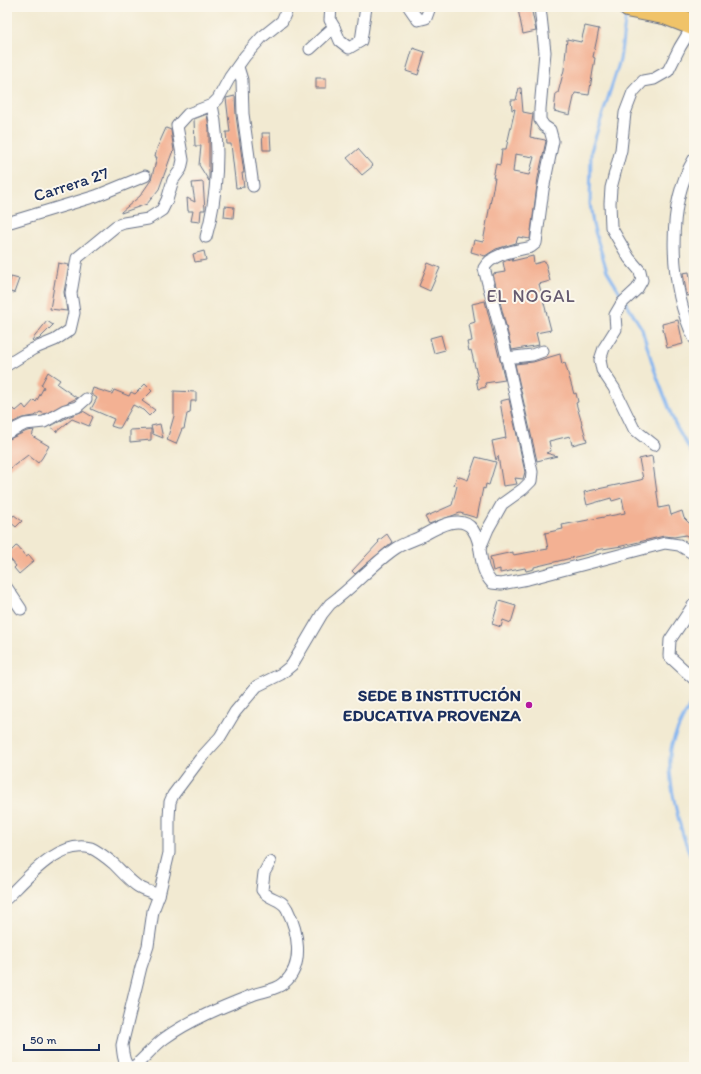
<svg xmlns="http://www.w3.org/2000/svg" width="701" height="1074" viewBox="0 0 701 1074" font-family="Itim,sans-serif">
  <style>
    .lines { fill: none; stroke-linecap: round; stroke-linejoin: round }
    .stream { stroke: #84b5f0; stroke-width: 3 }
    .building { fill: #f3b193; fill-rule: evenodd }
    .street-casing { stroke: #667087; stroke-width: 13 }
    .highway-casing { stroke: #667087; stroke-width: 23 }
    .street { stroke: #fff; stroke-width: 11 }
    .highway { stroke: #f0c369; stroke-width: 21 }
    .poi-dot { fill: #b5179e; stroke: #fbf7ec; stroke-width: 1.5 }
    .labels { text-anchor: middle; stroke-width: 4; stroke-linejoin: round; paint-order: stroke }
    .street-label { font-size: 17px; fill: #1b2f5e; stroke: #fbf7ec }
    .poi-label { font-size: 17px; font-weight: bold; fill: #1b2f5e; stroke: #fbf7ec; text-anchor: end }
    .neighbourhood-label { font-size: 18px; letter-spacing: 1px; fill: #675c71; stroke: #fbf7ec }
  </style>
  <rect width="100%" height="100%" fill="#fbf7ec"/>
  <filter id="ink" filterUnits="userSpaceOnUse"><feTurbulence type="fractalNoise" baseFrequency=".025" numOctaves="2"/><feDisplacementMap in="SourceGraphic" scale="8" xChannelSelector="R" yChannelSelector="G"/><feConvolveMatrix kernelMatrix="1 2 1 2 8 2 1 2 1" color-interpolation-filters="sRGB"/></filter>
  <filter id="wash" filterUnits="userSpaceOnUse"><feTurbulence type="fractalNoise" baseFrequency=".012" numOctaves="4" result="noise"/><feDisplacementMap in="SourceGraphic" scale="16" xChannelSelector="R" yChannelSelector="G"/><feGaussianBlur stdDeviation="0.9" result="paint"/><feColorMatrix in="noise" values="0 0 0 0 0 0 0 0 0 0 0 0 0 0 0 0 0 1.4 0 .05"/><feComposite in="paint" operator="in"/></filter>
  <g filter="url(#wash)">
    <rect width="100%" height="100%" fill="#f2ead2"/>
    <g class="lines">
      <g class="stream">
        <polyline points="626,14 620,60 591,151 590,203 593,225 607,271 642,329 654,369 675,424 694,457"/>
        <path d="M 694,697 C 687,712 677,728 672,744 C 664,775 681,836 694,864"/>
      </g>
    </g>
    <g id="blocks">
      <g class="building">
        <polygon points="531,7 536,31 523,34 518,9"/>
        <polygon points="585,26 599,29 593,57 595,58 589,95 575,93 570,115 554,111 556,93 558,93 564,70 567,39 581,42"/>
        <polygon points="413,48 425,52 418,75 406,71"/>
        <rect x="316" y="78" width="10" height="10"/>
        <path d="M 519,88 L 521,88 L 523,112 L 533,114 L 530,137 L 545,140 L 546,141 L 538,178 L 530,239 L 518,237 L 516,243 L 496,249 L 485,256 L 471,252 L 474,240 L 483,242 L 495,178 L 493,178 L 496,164 L 500,165 L 502,149 L 506,149 L 515,109 L 512,110 L 511,100 L 516,100 ZM 515,154 L 534,157 L 529,175 L 513,172 Z"/>
        <polygon points="235,96 236,115 244,173 242,173 244,187 236,188 231,144 227,144 226,132 230,132 226,98"/>
        <polygon points="207,114 209,128 209,181 199,165 201,146 195,146 194,119"/>
        <polygon points="166,128 171,130 174,151 172,153 159,189 147,204 121,213 121,212 140,196 151,180 157,157 155,157 157,148"/>
        <polygon points="262,133 270,133 271,150 263,150"/>
        <polygon points="358,149 373,166 362,175 347,158"/>
        <polygon points="203,182 205,210 201,210 200,222 191,221 193,211 188,211 187,198 195,202 192,183"/>
        <polygon points="225,206 234,207 233,218 224,217"/>
        <polygon points="204,251 206,260 195,262 193,254"/>
        <polygon points="533,256 534,264 545,261 550,281 539,284 551,330 536,333 539,345 512,350 493,274 505,272 503,262 513,258 512,261"/>
        <polygon points="58,263 69,265 64,292 67,311 50,309"/>
        <polygon points="428,263 440,268 430,291 419,286"/>
        <polygon points="689,272 693,295 687,296 683,273"/>
        <polygon points="11,277 19,279 14,293 7,291"/>
        <polygon points="485,301 505,380 485,383 486,387 478,389 476,379 478,379 471,350 469,351 467,342 472,341 469,324 475,322 472,304"/>
        <polygon points="678,320 683,344 667,348 662,324"/>
        <polygon points="47,321 53,325 39,339 33,341 32,340"/>
        <polygon points="441,335 445,350 434,353 430,338"/>
        <polygon points="560,354 562,364 565,363 574,394 576,393 578,402 576,403 587,441 572,445 570,436 549,441 551,451 546,453 557,456 537,461 515,364 533,362"/>
        <polygon points="48,372 60,380 57,384 77,398 45,414 40,412 35,416 22,418 7,425 7,415 14,409 16,411 23,405 26,409 34,400 36,402 44,387 41,385"/>
        <polygon points="145,384 152,391 142,401 155,410 149,416 143,410 133,405 120,428 117,428 111,426 114,419 91,409 97,398 91,394 93,388 112,394 114,390 129,396 131,392 135,394"/>
        <polygon points="174,391 196,392 196,401 191,401 190,413 187,414 184,429 182,429 176,444 167,440 174,416"/>
        <polygon points="509,399 525,472 523,479 515,478 517,484 503,486 498,456 496,460 492,441 506,438 500,401"/>
        <polygon points="83,411 93,417 89,426 72,419 56,432 51,426 68,417"/>
        <polygon points="160,424 163,438 153,434 151,426"/>
        <polygon points="151,429 151,440 130,442 130,430"/>
        <polygon points="34,430 32,436 49,446 42,458 38,463 28,455 7,471 7,440 27,431"/>
        <polygon points="652,456 659,508 669,506 671,515 682,511 684,518 694,528 694,544 686,535 674,537 664,536 622,546 596,550 596,552 534,567 534,569 526,571 525,568 500,573 500,569 493,571 490,557 513,552 513,555 548,549 545,533 563,529 562,525 625,513 622,498 612,501 611,498 587,505 584,492 640,480 643,479 639,459"/>
        <polygon points="476,457 496,462 489,485 486,484 485,489 483,488 477,518 460,513 429,524 425,517 452,505 457,486 454,485 457,476 468,480"/>
        <polygon points="14,515 22,521 16,527 9,521"/>
        <polygon points="387,534 392,542 355,574 352,571 379,542 378,541"/>
        <polygon points="16,546 18,547 26,557 29,555 34,561 19,574 14,568 16,566 7,555"/>
        <polygon points="499,601 516,606 511,623 503,620 501,627 492,624"/>
      </g>
    </g>
  </g>
  <g filter="url(#ink)">
    <use href="#blocks" fill-opacity="0" stroke="#667087" stroke-width="1"/>
    <g class="lines">
      <g class="street-casing">
        <g id="street">
          <polyline points="409,7 418,20 426,18 430,7"/>
          <polyline points="334,27 340,41 349,48 361,41 366,7"/>
          <polyline points="310,49 334,27 330,20 331,7"/>
          <polyline points="238,67 242,80 243,114 253,186"/>
          <path d="M 694,159 C 665,207 670,288 694,338"/>
          <polyline points="7,223 96,196 145,176"/>
          <path d="M 206,237 C 217,199 221,144 212,105"/>
          <polyline points="506,358 532,355 543,351"/>
          <polyline points="7,365 33,349 55,340 70,330 74,313 71,293 77,258 116,226 124,223 148,219 162,210 167,200 173,180 181,169 183,160 177,126 188,114 212,105 218,99 230,77 245,56 262,37 282,21 288,7"/>
          <polyline points="7,433 25,424 44,422 65,410 77,407 86,399"/>
          <polyline points="654,445 634,429 614,388 602,370 600,360 604,348 616,329 615,315 622,303 637,289 642,280 640,271 629,258 611,227 610,203 611,188 621,150 625,113 633,92 643,81 654,79 668,71 680,47 694,24"/>
          <path d="M 480,548 L 488,529 L 502,504 L 523,489 L 531,481 L 532,472 L 505,349 L 484,268 C 492,253 516,251 531,247 L 536,243 L 543,190 L 553,141 L 550,130 L 544,126 L 540,120 L 540,109 L 545,52 L 540,7"/>
          <polyline points="7,588 21,609"/>
          <polyline points="694,604 670,640 669,656 694,679"/>
          <path d="M 7,898 C 27,878 59,839 91,848 C 98,851 108,859 114,864 C 121,871 128,879 136,885 C 142,890 152,892 159,895"/>
          <path d="M 129,1067 C 123,1062 123,1053 122,1045 L 141,967 L 148,946 L 153,911 L 159,895 L 169,853 L 169,818 L 170,802 L 173,795 L 200,759 L 220,737 L 235,712 L 257,686 L 281,674 L 292,665 L 322,614 L 330,604 C 354,587 372,564 396,548 C 402,544 411,541 418,538 C 432,531 460,511 473,530 C 485,547 476,566 492,583 L 501,584 L 528,579 L 665,543 L 679,545 L 694,554"/>
          <path d="M 131,1067 L 136,1065 C 146,1056 155,1045 165,1038 C 190,1020 222,1007 250,996 C 261,991 275,991 284,983 C 305,965 298,931 287,909 C 282,898 268,900 262,890 L 264,873 L 270,862"/>
        </g>
      </g>
      <g class="highway-casing">
        <polyline id="highway" points="629,7 666,14 694,25"/>
      </g>
      <use href="#street" class="street"/>
      <use href="#highway" class="highway"/>
    </g>
  </g>
  <circle class="poi-dot" cx="529" cy="705" r="4"/>
  <g class="labels">
    <g class="street-label">
      <text transform="translate(71 184) rotate(-18)" y="6">Carrera 27</text>
    </g>
    <g class="poi-label">
      <text x="521" y="701">SEDE B INSTITUCIÓN<tspan x="521" dy="20">EDUCATIVA PROVENZA</tspan></text>
    </g>
    <g class="neighbourhood-label">
      <text x="531" y="302">EL NOGAL</text>
    </g>
  </g>
  <rect width="701" height="1074" fill="none" stroke="#fbf7ec" stroke-width="24"/>
  <path d="M24 1044v6h75v-6" fill="none" stroke="#1b2f5e" stroke-width="2"/>
  <text x="30" y="1044" font-size="12" fill="#1b2f5e" stroke="#fbf7ec" stroke-width="3" paint-order="stroke">50 m</text>
</svg>
